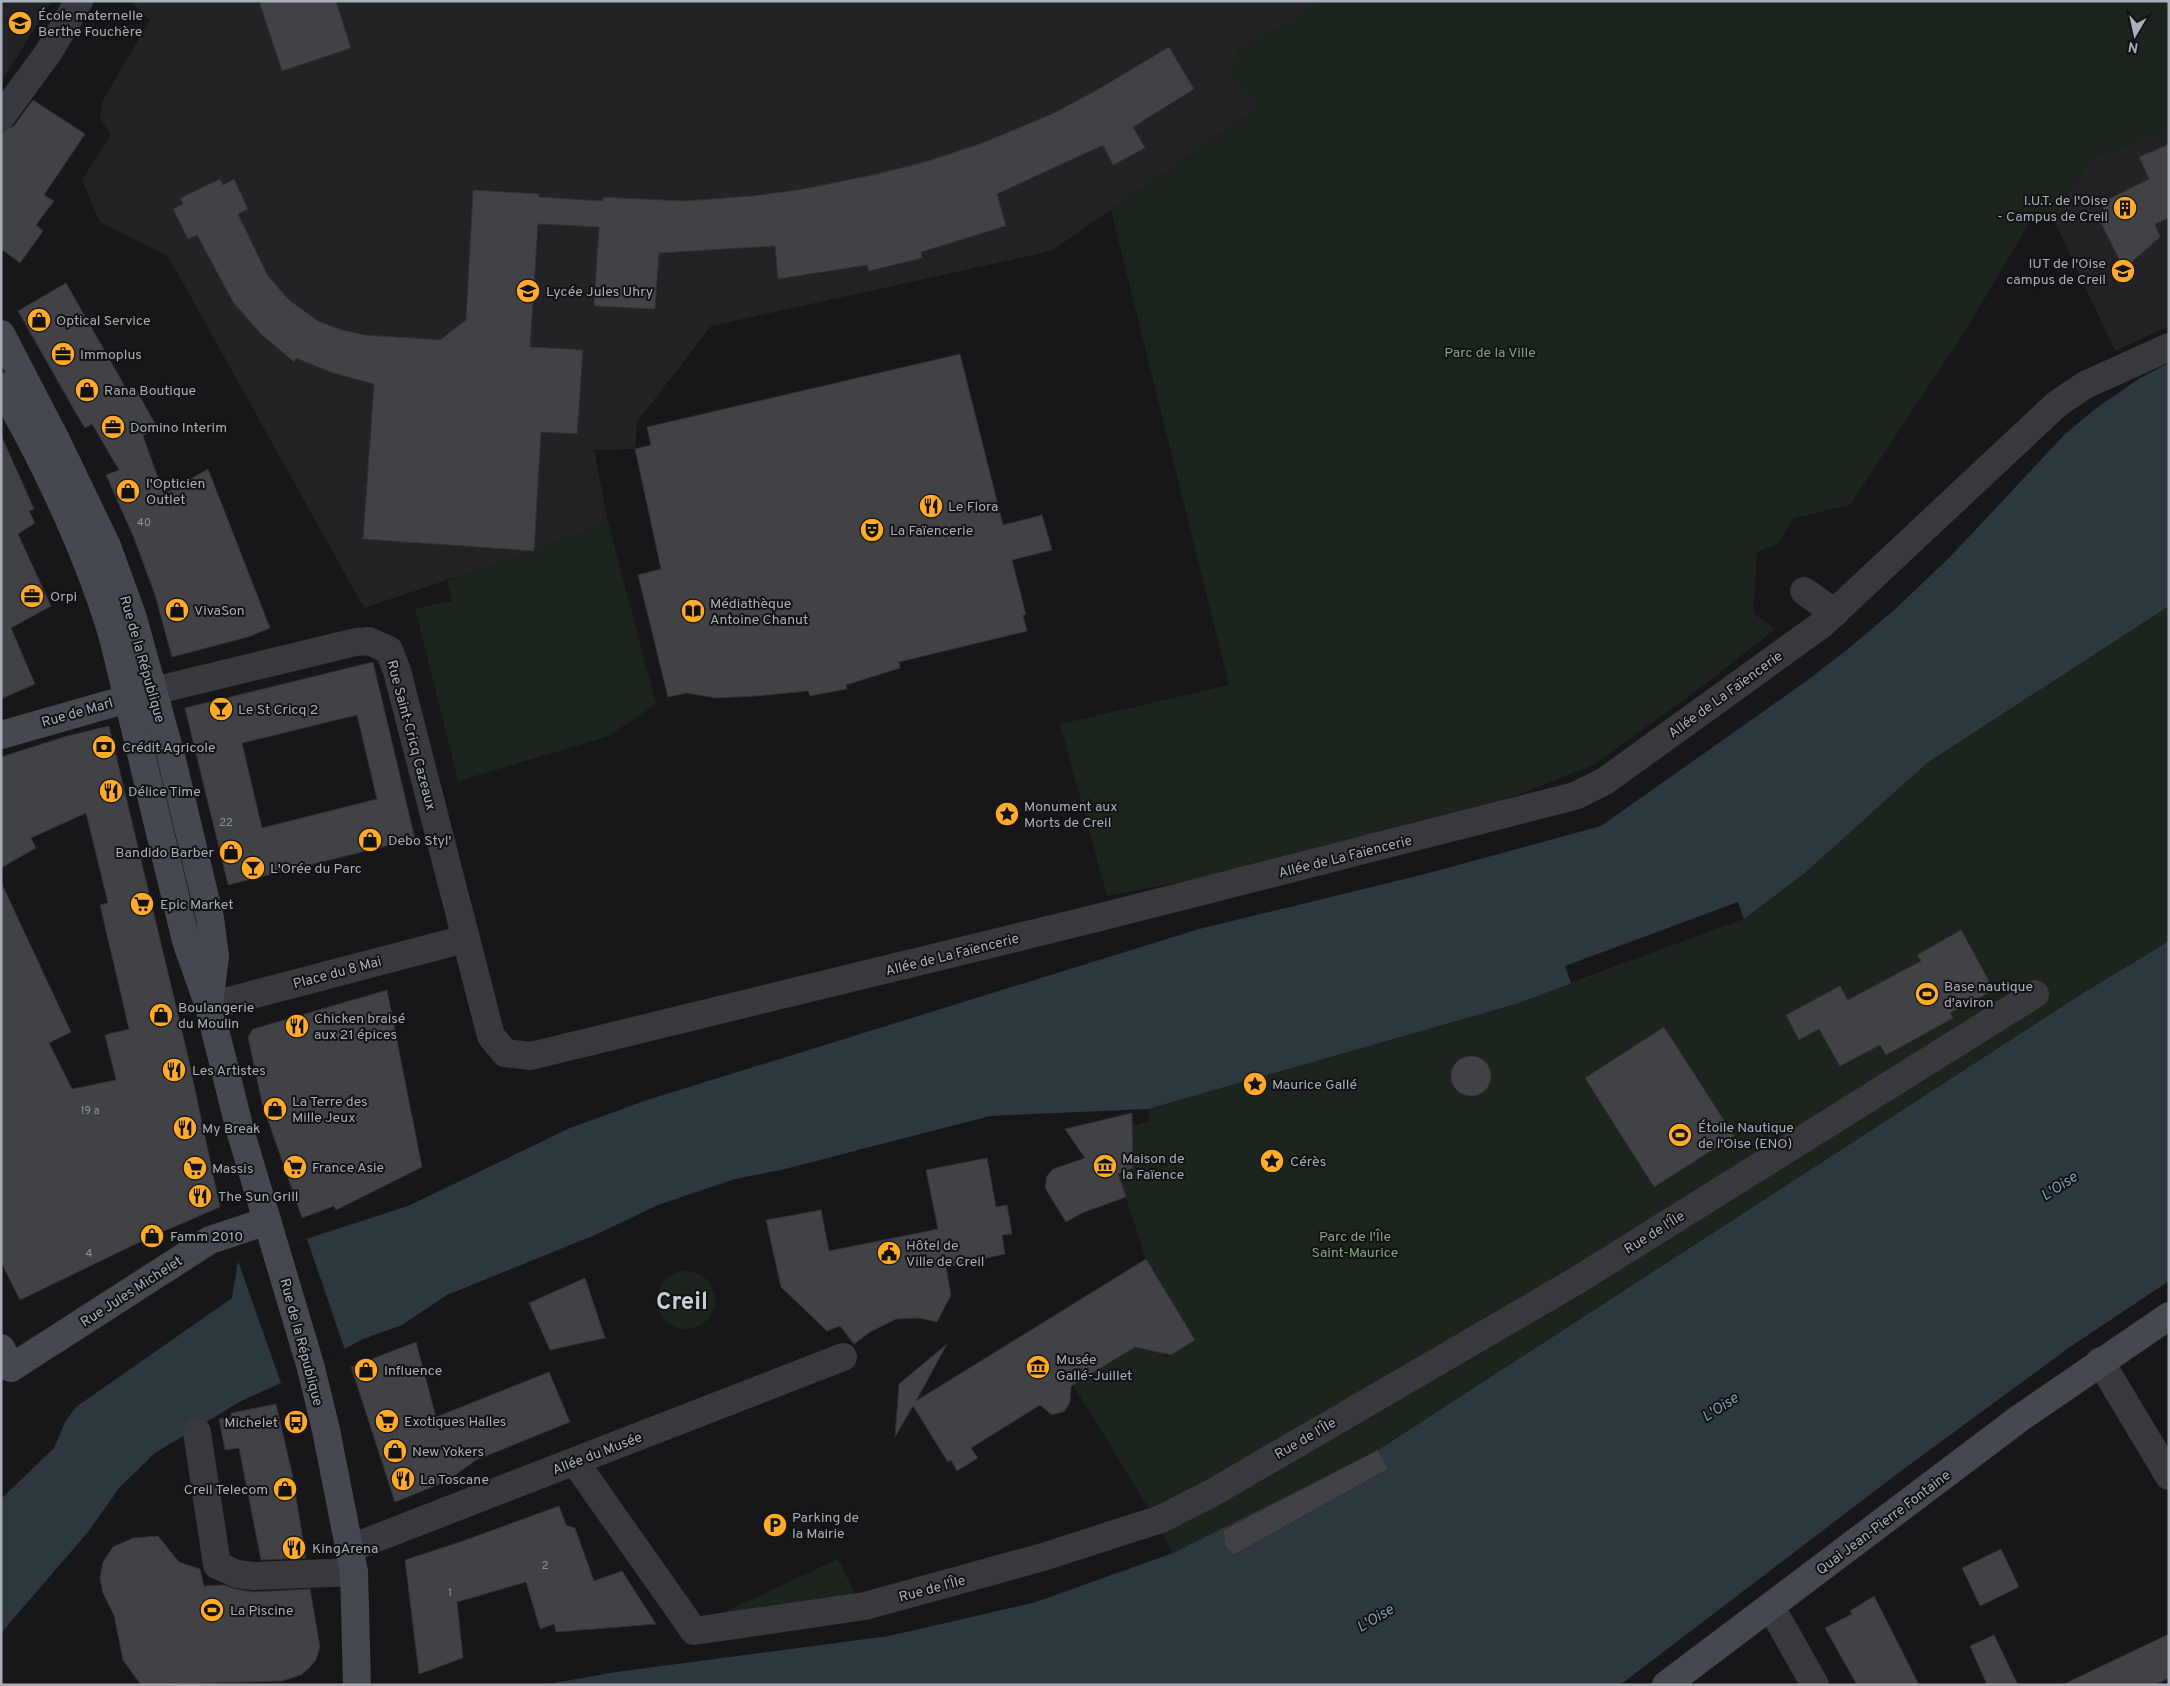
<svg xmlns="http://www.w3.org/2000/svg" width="2170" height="1686" viewBox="0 0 2170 1686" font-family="Overpass,sans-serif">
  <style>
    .built { fill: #232326 }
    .green { fill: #1c251d }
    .water { fill: #2c373e }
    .pier { fill: #171719 }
    .building { fill: #414246; stroke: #313135; fill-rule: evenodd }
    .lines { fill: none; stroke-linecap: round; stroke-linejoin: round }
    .street { stroke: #38393f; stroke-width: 28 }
    .secondary { stroke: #45484f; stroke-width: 28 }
    .labels { text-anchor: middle; stroke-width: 4; stroke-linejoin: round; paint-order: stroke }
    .number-label { font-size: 11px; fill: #8e949d }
    .poi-label { font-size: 14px; fill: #a8afba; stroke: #121214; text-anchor: start }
    .park-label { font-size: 14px; fill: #7ea67e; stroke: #121214 }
    .street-label { font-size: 14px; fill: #a8afba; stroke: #121214 }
    .water-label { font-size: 15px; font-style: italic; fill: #7da0b7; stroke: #121214 }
    .town-label { font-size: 24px; font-weight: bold; fill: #c9cdd6; stroke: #121214 }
  </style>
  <rect width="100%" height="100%" fill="#171719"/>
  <g class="built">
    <polygon points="1,1 52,1 1,82"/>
    <polygon points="130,1 1406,1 1405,7 1051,251 711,326 637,422 635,449 594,450 608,522 534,551 364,608 168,256 100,222 82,180 111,134 100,120 102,102 150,20"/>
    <polygon points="2169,121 2169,326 2115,351 2052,216 2091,159"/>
  </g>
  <g class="green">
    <polygon points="1317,1 2169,1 2169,129 2144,140 2091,159 2052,216 2033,216 1969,325 1850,505 1793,518 1779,543 1757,552 1753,613 1775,629 1700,688 1595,764 1507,799 1294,860 1107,896 1060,724 1229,685 1111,210 1259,108 1233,77 1235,51 1258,35 1287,24"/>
    <polygon points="608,522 656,704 609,736 458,781 415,609 452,601 447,581"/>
    <path d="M 2169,606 L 2169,941 L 2083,993 L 1375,1452 L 1173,1553 L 1148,1507 L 1073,1385 L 1139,1345 C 1147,1351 1152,1352 1161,1349 L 1167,1358 L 1195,1340 L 1146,1259 L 1118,1174 L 1133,1168 L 1133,1159 L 1108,1148 L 1103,1133 L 1150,1121 L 1148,1109 L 1516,1004 L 1744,919 L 1806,872 L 1927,763 Z"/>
    <circle cx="686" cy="1300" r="29"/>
    <polygon points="838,1559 855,1594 838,1598 722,1613"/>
  </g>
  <g class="water">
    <polygon points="2169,363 2169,606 1927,763 1806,872 1744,919 1516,1004 1148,1109 990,1116 785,1169 735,1179 658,1205 595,1235 447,1295 402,1325 363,1339 281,1383 241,1401 155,1453 119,1488 88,1532 1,1633 1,1499 54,1448 65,1422 76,1407 232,1298 238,1261 408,1206 570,1128 647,1100 1199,929 1421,875 1601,826 1805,682 1848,649 1893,611 1949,558 2065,434 2095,409 2140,378"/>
    <polygon points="2169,941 2169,1281 2070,1347 1901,1471 1620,1685 543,1685 616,1672 889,1636 1036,1602 1173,1553 1375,1452 2083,993"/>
  </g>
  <g class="pier">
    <polygon points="1738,902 1744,919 1571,983 1565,966"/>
    <polygon points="307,1239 345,1350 281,1383 238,1261"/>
  </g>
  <g class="building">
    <polygon points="259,1 336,1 351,48 282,71"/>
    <polygon points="1169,47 1194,89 1133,127 1145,148 1113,165 1103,145 997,194 1006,226 921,252 922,258 869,271 867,265 778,279 775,246 659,253 655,309 594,306 599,227 538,224 530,347 583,350 577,434 541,432 534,551 363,539 374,384 330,372 296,358 294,362 260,333 233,302 197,235 188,239 173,209 183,204 180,198 220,179 223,185 234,179 248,209 238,214 268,276 289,300 318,321 342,330 365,335 440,340 466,320 473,190 539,194 539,197 603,201 603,197 684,201 752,196 804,189 877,174 925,162 985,142 1052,114 1097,90"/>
    <polygon points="33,100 85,134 44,195 54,201 36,225 43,231 20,263 1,249 1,132 14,126"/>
    <polygon points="2169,144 2169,219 2168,218 2155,224 2160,237 2124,269 2098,217 2106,213 2101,203 2149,179 2139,157"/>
    <polygon points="66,283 127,390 134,386 157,427 143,436 164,494 208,469 270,628 248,637 172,657 155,595 134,538 106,475 119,470 92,424 85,428 77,415 18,311"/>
    <polygon points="960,354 1003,525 1042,515 1052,550 1012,560 1026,615 1023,615 1027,631 899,662 900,668 846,685 847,689 810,696 808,691 757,696 716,698 687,693 668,697 638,575 661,569 635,449 651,445 647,427"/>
    <polygon points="1,435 34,509 29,511 35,523 18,534 51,606 11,628 35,684 1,699"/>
    <path d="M 373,662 L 415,839 L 228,885 L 185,708 ZM 357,715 L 377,799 L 262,828 L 242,743 Z"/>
    <polygon points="109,726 187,1052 220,1207 146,1239 20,1300 1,1262 1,882 71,1032 49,1043 72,1089 116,1080 105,1035 129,1029 100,905 108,903 86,813 31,838 36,848 1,868 1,757 67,736"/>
    <polygon points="1961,930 1994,990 1950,1013 1953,1018 1886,1055 1880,1045 1840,1066 1819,1029 1799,1040 1786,1015 1840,986 1848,1000 1921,961 1917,955"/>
    <polygon points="387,990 422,1167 336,1210 334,1206 302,1218 262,1103 248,1037 253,1029"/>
    <polygon points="1664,1027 1734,1136 1654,1187 1585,1078"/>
    <circle cx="1471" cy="1076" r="20"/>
    <polygon points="1132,1113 1133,1168 1118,1174 1126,1197 1082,1213 1066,1222 1045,1188 1047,1176 1053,1169 1085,1158 1065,1129"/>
    <polygon points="987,1158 996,1207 1007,1205 1012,1234 1002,1235 1005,1254 946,1267 951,1295 937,1322 919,1318 896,1319 870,1332 854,1344 840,1326 827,1331 781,1287 766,1220 821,1210 829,1251 938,1229 926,1170"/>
    <polygon points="1146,1259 1195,1340 1171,1355 1135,1347 1071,1386 1070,1402 1065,1411 1052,1415 1040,1405 971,1448 978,1458 957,1471 951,1460 948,1462 913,1406 895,1437 899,1384 947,1344 916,1401"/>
    <polygon points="585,1278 605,1338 550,1350 529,1303"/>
    <polygon points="416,1342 436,1417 549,1372 570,1422 476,1460 447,1481 395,1502 351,1367"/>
    <polygon points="276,1404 292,1473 306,1558 261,1560 239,1448 225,1450 219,1419 231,1417 231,1413"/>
    <polygon points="1378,1450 1388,1469 1234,1555 1225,1547 1223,1530"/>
    <polygon points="559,1506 566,1525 575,1528 594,1581 622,1571 656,1624 556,1632 554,1624 540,1629 526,1582 457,1602 463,1658 419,1674 405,1560 460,1542"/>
    <polygon points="158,1536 179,1562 200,1569 204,1586 224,1585 235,1589 253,1592 310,1589 320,1647 316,1660 309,1668 301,1675 282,1681 141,1685 123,1660 114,1615 103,1593 100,1578 103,1562 113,1547 133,1538"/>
    <polygon points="2001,1549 2019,1587 1980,1606 1962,1568"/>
    <polygon points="1874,1596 1903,1653 1919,1685 1857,1685 1825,1628 1852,1614 1850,1611"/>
    <polygon points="2169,1634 2169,1678 2155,1685 2062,1685"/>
    <polygon points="1994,1635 2018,1685 1987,1685 1970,1646"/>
  </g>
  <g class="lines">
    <g class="street">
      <polyline points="1,117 48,53 79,1"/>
      <polyline points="1804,591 1835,613"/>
      <polyline points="153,691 356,642 369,641 389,650 397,671 491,1036 505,1053 531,1056 1097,918 1575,796 1605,781 1821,625 2057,404 2085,385 2169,347"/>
      <polyline points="209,1006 465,939"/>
      <polyline points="2100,1361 2169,1476"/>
      <polyline points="197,1432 217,1565 237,1574 253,1576 354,1572"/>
      <polyline points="575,1462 694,1631 865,1606 1043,1557 1161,1519 1212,1493 1576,1281 2035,994"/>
      <polyline points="351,1548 843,1357"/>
      <polyline points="1771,1607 1815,1685"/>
    </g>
    <g class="secondary">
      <polyline points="1,334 57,442 107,546 133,618 170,752 210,918 215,957 209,1004"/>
      <path d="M 1,386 C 45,462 90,557 114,641 L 186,941 L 209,1006 L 240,1130 L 311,1368 L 326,1430 L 354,1572 L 357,1685"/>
      <polyline points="1,735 145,694"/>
      <polyline points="1,1348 11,1368 210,1240 267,1221"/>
      <polyline points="1666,1685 2020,1418 2169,1316"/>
    </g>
  </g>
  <defs>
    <g id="school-disc" transform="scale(1.25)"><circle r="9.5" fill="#ffaa29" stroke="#121214"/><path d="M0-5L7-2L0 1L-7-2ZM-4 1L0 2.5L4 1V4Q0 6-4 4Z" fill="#111"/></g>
    <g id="building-disc" transform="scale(1.25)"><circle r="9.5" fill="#ffaa29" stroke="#121214"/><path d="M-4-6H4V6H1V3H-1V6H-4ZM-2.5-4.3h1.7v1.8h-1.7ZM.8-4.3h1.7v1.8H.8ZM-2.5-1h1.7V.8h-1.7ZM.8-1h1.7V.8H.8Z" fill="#111"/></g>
    <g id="university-disc" transform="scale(1.25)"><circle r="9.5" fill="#ffaa29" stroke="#121214"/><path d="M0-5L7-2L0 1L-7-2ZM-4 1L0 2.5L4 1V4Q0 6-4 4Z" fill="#111"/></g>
    <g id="shop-disc" transform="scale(1.25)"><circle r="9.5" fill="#ffaa29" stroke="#121214"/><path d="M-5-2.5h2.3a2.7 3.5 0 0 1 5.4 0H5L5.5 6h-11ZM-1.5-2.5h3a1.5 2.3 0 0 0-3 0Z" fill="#111"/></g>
    <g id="office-disc" transform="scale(1.25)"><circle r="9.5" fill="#ffaa29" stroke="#121214"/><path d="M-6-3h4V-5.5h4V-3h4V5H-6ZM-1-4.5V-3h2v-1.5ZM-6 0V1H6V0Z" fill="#111"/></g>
    <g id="restaurant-disc" transform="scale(1.25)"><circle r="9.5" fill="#ffaa29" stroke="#121214"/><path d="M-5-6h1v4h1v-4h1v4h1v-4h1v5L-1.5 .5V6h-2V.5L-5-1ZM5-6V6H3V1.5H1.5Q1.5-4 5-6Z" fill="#111"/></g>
    <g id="theatre-disc" transform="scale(1.25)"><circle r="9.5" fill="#ffaa29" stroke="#121214"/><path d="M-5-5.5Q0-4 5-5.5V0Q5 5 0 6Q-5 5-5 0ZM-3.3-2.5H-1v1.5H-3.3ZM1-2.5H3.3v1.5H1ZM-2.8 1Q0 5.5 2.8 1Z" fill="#111"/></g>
    <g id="library-disc" transform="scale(1.25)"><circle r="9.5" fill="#ffaa29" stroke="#121214"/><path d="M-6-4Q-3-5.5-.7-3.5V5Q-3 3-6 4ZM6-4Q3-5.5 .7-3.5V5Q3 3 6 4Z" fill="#111"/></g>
    <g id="bar-disc" transform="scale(1.25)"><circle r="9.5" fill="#ffaa29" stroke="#121214"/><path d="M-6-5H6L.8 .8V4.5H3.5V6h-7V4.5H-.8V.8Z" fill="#111"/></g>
    <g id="bank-disc" transform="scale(1.25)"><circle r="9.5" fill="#ffaa29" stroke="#121214"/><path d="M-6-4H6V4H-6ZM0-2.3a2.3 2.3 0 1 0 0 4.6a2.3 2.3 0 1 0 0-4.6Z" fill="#111"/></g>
    <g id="sight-disc" transform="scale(1.25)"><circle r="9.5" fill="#ffaa29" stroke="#121214"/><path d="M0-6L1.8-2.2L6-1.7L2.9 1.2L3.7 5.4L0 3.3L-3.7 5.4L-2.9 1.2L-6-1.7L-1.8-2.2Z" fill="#111"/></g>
    <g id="supermarket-disc" transform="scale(1.25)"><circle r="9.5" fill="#ffaa29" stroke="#121214"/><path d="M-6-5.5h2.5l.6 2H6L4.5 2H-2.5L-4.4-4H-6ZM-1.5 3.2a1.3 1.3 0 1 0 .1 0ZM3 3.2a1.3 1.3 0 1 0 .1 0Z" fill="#111"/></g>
    <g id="stadium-disc" transform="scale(1.25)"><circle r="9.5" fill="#ffaa29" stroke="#121214"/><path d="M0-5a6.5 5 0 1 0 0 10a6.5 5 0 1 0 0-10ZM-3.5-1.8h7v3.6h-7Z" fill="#111"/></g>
    <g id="museum-disc" transform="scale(1.25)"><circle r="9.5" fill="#ffaa29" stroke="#121214"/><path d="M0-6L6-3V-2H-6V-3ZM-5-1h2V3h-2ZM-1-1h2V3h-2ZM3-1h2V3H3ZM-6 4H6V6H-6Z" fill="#111"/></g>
    <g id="civic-disc" transform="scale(1.25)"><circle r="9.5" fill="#ffaa29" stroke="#121214"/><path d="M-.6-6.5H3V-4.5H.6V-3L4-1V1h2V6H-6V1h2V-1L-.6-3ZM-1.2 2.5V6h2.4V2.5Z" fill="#111"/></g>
    <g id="bus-disc" transform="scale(1.25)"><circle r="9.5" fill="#ffaa29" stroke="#121214"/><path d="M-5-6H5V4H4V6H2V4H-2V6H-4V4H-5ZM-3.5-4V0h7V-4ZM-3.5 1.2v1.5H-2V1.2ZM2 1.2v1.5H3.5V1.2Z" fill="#111"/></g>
    <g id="parking-disc" transform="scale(1.25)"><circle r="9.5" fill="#ffaa29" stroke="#121214"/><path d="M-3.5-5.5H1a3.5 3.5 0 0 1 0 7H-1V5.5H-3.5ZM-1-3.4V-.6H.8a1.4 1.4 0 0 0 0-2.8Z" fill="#111"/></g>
  </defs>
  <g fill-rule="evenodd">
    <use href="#school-disc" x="20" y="23"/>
    <use href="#building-disc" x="2125" y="208"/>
    <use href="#university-disc" x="2123" y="271"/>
    <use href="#school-disc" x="528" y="291"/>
    <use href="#shop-disc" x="39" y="320"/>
    <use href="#office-disc" x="63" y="354"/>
    <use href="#shop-disc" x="87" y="390"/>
    <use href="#office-disc" x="113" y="427"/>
    <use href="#shop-disc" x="128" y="491"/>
    <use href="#restaurant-disc" x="931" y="506"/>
    <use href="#theatre-disc" x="872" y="530"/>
    <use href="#office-disc" x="32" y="596"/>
    <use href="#shop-disc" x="177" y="610"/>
    <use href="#library-disc" x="693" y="611"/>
    <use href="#bar-disc" x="221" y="709"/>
    <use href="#bank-disc" x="104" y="747"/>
    <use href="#restaurant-disc" x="111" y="791"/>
    <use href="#sight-disc" x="1007" y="814"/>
    <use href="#shop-disc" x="370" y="840"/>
    <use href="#shop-disc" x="231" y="852"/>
    <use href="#bar-disc" x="253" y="868"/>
    <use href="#supermarket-disc" x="142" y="904"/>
    <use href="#stadium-disc" x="1927" y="994"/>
    <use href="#shop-disc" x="161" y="1015"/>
    <use href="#restaurant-disc" x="297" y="1026"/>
    <use href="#restaurant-disc" x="174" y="1070"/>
    <use href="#sight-disc" x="1255" y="1084"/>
    <use href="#shop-disc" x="275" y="1109"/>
    <use href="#restaurant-disc" x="185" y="1128"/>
    <use href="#stadium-disc" x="1680" y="1135"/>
    <use href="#sight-disc" x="1272" y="1161"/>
    <use href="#museum-disc" x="1105" y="1166"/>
    <use href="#supermarket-disc" x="295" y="1167"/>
    <use href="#supermarket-disc" x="195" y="1168"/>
    <use href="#restaurant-disc" x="200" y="1196"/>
    <use href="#shop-disc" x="152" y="1236"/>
    <use href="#civic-disc" x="889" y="1253"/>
    <use href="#museum-disc" x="1038" y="1367"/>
    <use href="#shop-disc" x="366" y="1370"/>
    <use href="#supermarket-disc" x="387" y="1421"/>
    <use href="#bus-disc" x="296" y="1422"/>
    <use href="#shop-disc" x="395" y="1451"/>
    <use href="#restaurant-disc" x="403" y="1479"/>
    <use href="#shop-disc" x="285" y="1489"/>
    <use href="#parking-disc" x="775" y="1525"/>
    <use href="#restaurant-disc" x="294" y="1548"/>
    <use href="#stadium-disc" x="212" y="1610"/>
  </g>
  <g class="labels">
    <g class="number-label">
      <text x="144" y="526">40</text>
      <text x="226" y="826">22</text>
      <text x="90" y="1114">19 a</text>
      <text x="89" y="1257">4</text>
      <text x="545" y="1569">2</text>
      <text x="450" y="1596">1</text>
    </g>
    <g class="poi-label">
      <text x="38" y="20">École maternelle<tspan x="38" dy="16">Berthe Fouchère</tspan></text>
      <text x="2108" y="205" text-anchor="end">I.U.T. de l'Oise<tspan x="2108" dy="16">- Campus de Creil</tspan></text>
      <text x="2106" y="268" text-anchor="end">IUT de l'Oise<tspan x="2106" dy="16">campus de Creil</tspan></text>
      <text x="546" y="296">Lycée Jules Uhry</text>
      <text x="56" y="325">Optical Service</text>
      <text x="80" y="359">Immoplus</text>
      <text x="104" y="395">Rana Boutique</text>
      <text x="130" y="432">Domino Interim</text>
      <text x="146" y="488">l'Opticien<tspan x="146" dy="16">Outlet</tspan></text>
      <text x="948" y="511">Le Flora</text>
      <text x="890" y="535">La Faïencerie</text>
      <text x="50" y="601">Orpi</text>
      <text x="710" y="608">Médiathèque<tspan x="710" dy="16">Antoine Chanut</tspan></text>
      <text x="194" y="615">VivaSon</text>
      <text x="238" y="714">Le St Cricq 2</text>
      <text x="122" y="752">Crédit Agricole</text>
      <text x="128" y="796">Délice Time</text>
      <text x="1024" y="811">Monument aux<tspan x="1024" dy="16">Morts de Creil</tspan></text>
      <text x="388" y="845">Debo Styl'</text>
      <text x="214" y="857" text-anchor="end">Bandido Barber</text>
      <text x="270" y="873">L'Orée du Parc</text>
      <text x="160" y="909">Epic Market</text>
      <text x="1944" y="991">Base nautique<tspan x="1944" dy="16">d'aviron</tspan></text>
      <text x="178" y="1012">Boulangerie<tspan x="178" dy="16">du Moulin</tspan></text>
      <text x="314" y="1023">Chicken braisé<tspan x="314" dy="16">aux 21 épices</tspan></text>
      <text x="192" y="1075">Les Artistes</text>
      <text x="1272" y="1089">Maurice Gallé</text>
      <text x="292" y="1106">La Terre des<tspan x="292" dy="16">Mille Jeux</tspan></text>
      <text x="1698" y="1132">Étoile Nautique<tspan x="1698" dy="16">de l'Oise (ENO)</tspan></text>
      <text x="202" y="1133">My Break</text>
      <text x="1122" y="1163">Maison de<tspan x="1122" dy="16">la Faïence</tspan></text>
      <text x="1290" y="1166">Cérès</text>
      <text x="312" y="1172">France Asie</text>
      <text x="212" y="1173">Massis</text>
      <text x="218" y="1201">The Sun Grill</text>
      <text x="170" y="1241">Famm 2010</text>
      <text x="906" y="1250">Hôtel de<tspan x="906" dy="16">Ville de Creil</tspan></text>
      <text x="1056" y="1364">Musée<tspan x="1056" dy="16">Gallé-Juillet</tspan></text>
      <text x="384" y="1375">Influence</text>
      <text x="404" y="1426">Exotiques Halles</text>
      <text x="278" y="1427" text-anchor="end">Michelet</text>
      <text x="412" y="1456">New Yokers</text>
      <text x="420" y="1484">La Toscane</text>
      <text x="268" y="1494" text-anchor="end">Creil Telecom</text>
      <text x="792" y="1522">Parking de<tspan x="792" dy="16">la Mairie</tspan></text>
      <text x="312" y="1553">KingArena</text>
      <text x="230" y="1615">La Piscine</text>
    </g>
    <g class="park-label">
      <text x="1490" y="357">Parc de la Ville</text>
      <text x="1355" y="1241">Parc de l'Île<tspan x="1355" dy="16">Saint-Maurice</tspan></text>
    </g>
    <g class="street-label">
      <text transform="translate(143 659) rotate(74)" y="5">Rue de la République</text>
      <text transform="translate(1725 694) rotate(-36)" y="5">Allée de La Faïencerie</text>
      <text transform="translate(77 712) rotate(-16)" y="5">Rue de Marl</text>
      <text transform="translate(412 735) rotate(75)" y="5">Rue Saint-Cricq Cazeaux</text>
      <text transform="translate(1345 856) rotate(-14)" y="5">Allée de La Faïencerie</text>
      <text transform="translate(952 954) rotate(-14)" y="5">Allée de La Faïencerie</text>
      <text transform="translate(337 972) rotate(-15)" y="5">Place du 8 Mai</text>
      <text transform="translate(1654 1232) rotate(-32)" y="5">Rue de l'Île</text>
      <text transform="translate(131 1291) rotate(-33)" y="5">Rue Jules Michelet</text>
      <text transform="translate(302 1342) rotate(75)" y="5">Rue de la République</text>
      <text transform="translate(1305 1438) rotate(-30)" y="5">Rue de l'Île</text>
      <text transform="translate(597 1453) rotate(-21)" y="5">Allée du Musée</text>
      <text transform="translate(1883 1522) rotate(-37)" y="5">Quai Jean-Pierre Fontaine</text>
      <text transform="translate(932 1588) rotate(-15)" y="5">Rue de l'Île</text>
    </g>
    <g class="water-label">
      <text transform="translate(2059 1186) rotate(-33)" y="5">L'Oise</text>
      <text transform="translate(1720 1407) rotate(-33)" y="5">L'Oise</text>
      <text transform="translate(1375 1618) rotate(-31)" y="5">L'Oise</text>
    </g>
    <g class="town-label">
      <text x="682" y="1309">Creil</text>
    </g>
  </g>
  <rect width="2170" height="1686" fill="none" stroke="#a8afba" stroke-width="5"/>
  <g transform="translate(2135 35) rotate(189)" stroke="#121214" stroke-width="4" paint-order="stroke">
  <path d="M0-4L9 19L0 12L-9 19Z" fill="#a8afba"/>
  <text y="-8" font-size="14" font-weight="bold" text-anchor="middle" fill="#a8afba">N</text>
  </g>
</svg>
